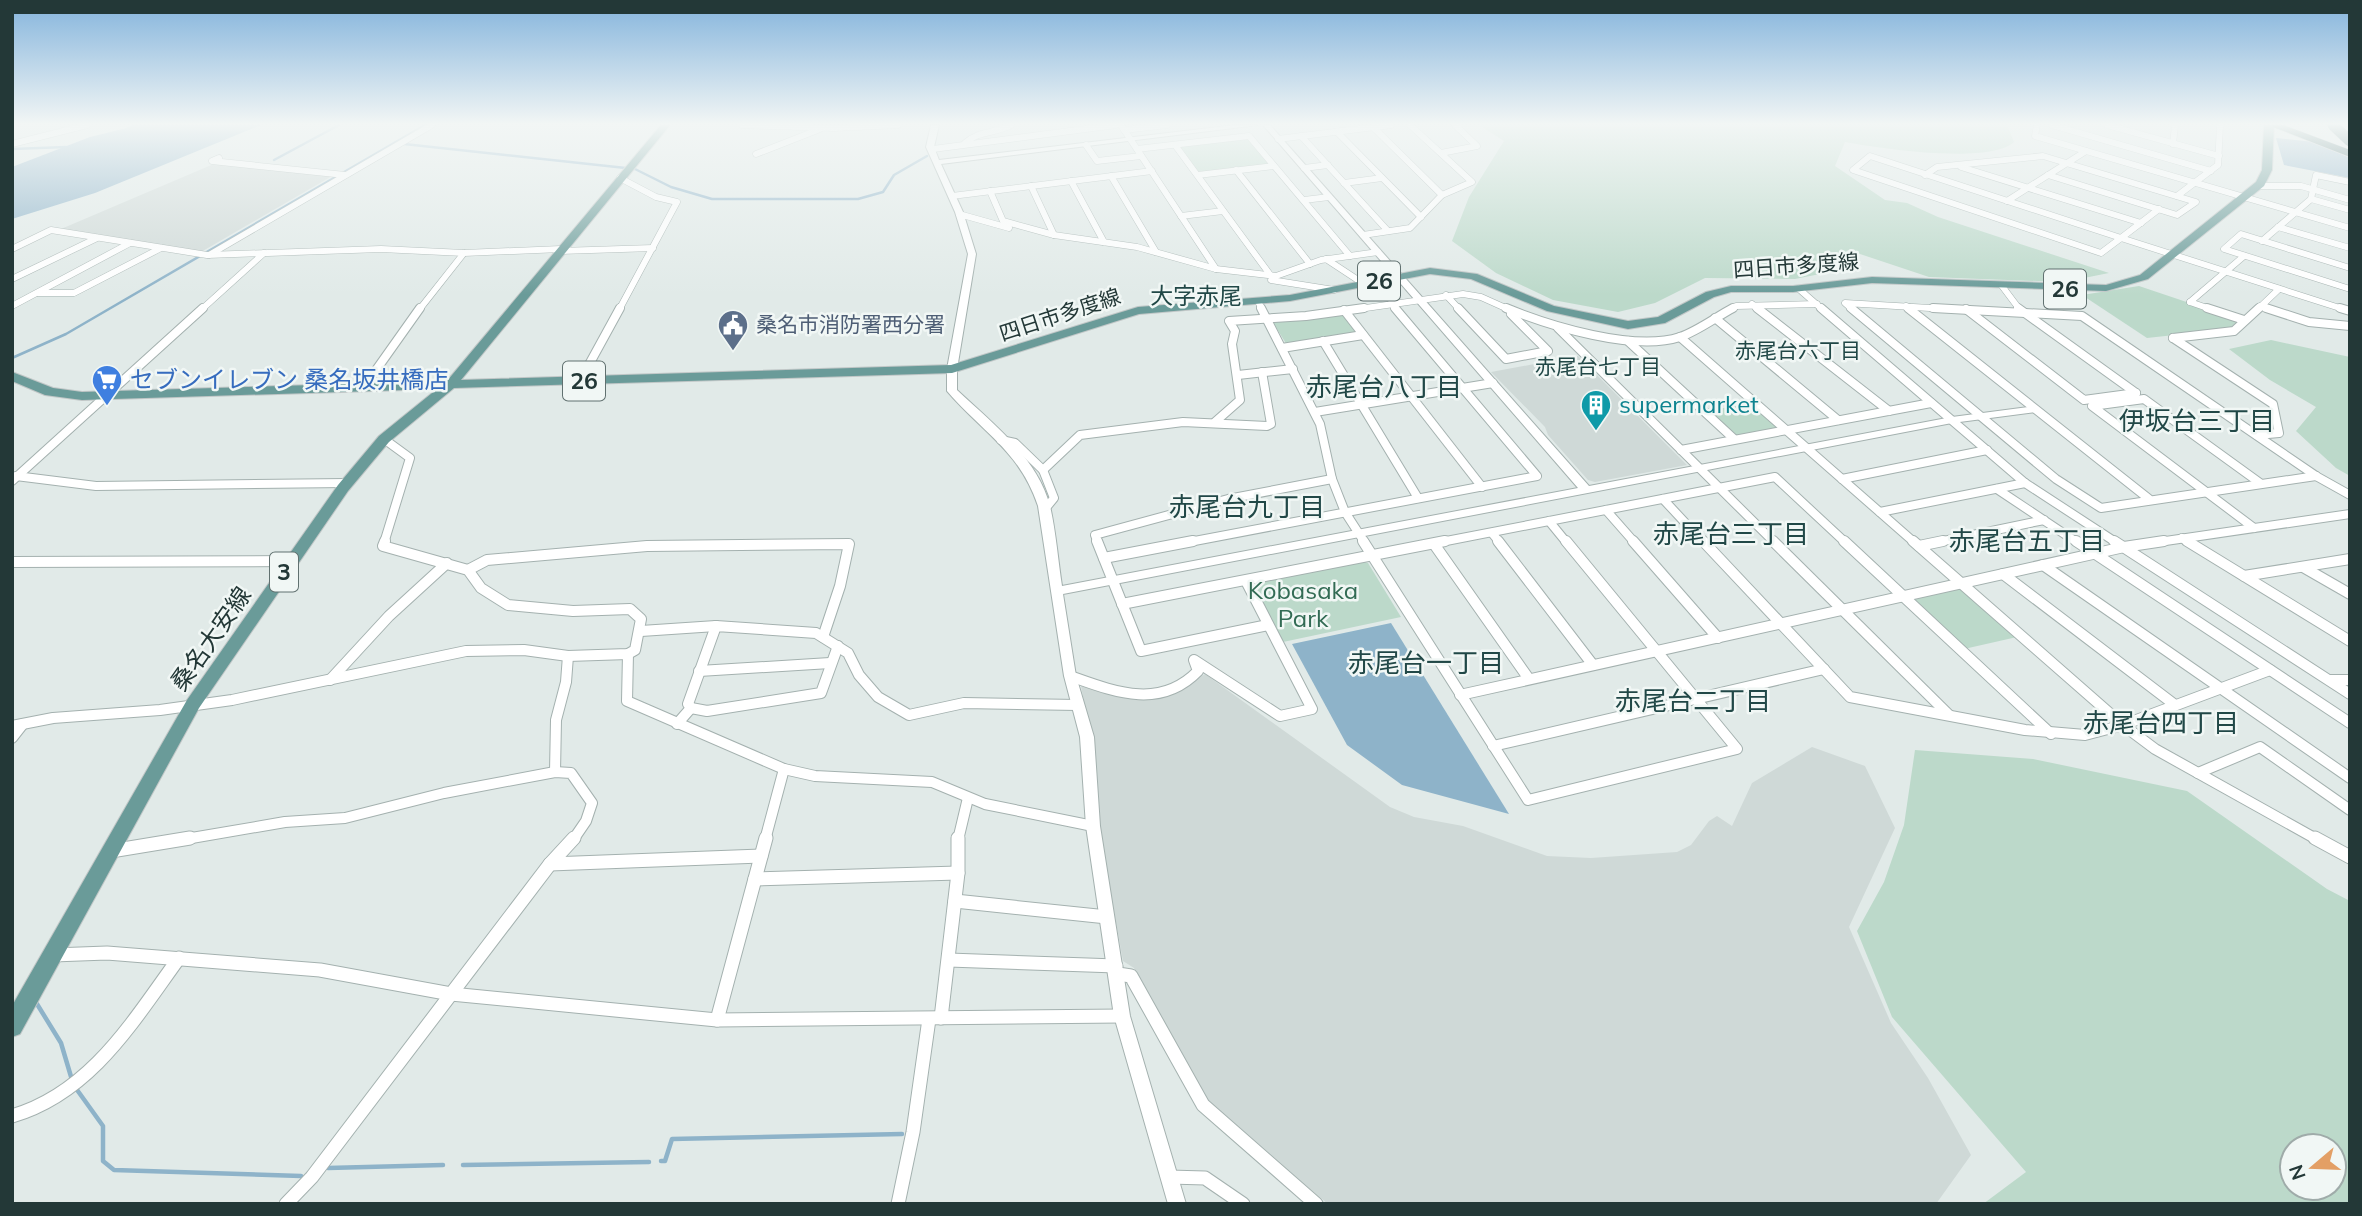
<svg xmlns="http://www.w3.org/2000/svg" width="2362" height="1216" viewBox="0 0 2362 1216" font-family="Mulish,'Noto Sans JP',sans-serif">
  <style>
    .built { fill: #cfd9d7 }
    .green { fill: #bcd9ca; fill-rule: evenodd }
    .water { fill: #8eb3c9 }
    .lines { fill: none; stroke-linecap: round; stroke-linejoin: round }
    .stream-far1 { stroke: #8eb3c9; stroke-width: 2.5 }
    .stream { stroke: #8eb3c9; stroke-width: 4.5 }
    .minor-far3-casing { stroke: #a4b1af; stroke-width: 7 }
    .minor-far2-casing { stroke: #a4b1af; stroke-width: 10 }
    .minor-far1-casing { stroke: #a4b1af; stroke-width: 12 }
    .minor-casing { stroke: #a4b1af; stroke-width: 15 }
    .tertiary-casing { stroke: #a4b1af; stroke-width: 2 }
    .primary-casing { stroke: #c1c7c7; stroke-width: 2 }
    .motorway-casing { stroke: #c1c7c7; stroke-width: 1 }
    .minor-far3 { stroke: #fff; stroke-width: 6 }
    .minor-far2 { stroke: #fff; stroke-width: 8 }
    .minor-far1 { stroke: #fff; stroke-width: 10 }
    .minor { stroke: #fff; stroke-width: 13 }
    .tertiary { fill: #fff; fill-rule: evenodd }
    .primary { fill: #6a9b99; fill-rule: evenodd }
    .motorway { fill: #326161; fill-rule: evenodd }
    .motorway-bridge-casing { stroke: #c1c7c7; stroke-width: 12; stroke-linecap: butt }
    .motorway-bridge { stroke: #326161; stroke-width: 11 }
    .labels { text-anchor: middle; stroke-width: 5; stroke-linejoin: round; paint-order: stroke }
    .far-street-label { font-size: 21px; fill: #233837; stroke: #f1f7f5 }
    .far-service-label { font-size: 21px; fill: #4e5e75; stroke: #f1f7f5; text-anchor: start }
    .far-neighbourhood-label { font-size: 21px; fill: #214847; stroke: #f1f7f5 }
    .shield { fill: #f1f7f5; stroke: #617170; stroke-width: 2 }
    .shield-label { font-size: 23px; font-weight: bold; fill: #233837 }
    .far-quarter-label { font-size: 23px; fill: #214847; stroke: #f1f7f5 }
    .shop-label { font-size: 24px; fill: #366cbe; stroke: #f1f7f5; text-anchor: start }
    .culture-label { font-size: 24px; fill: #0d838f; stroke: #f1f7f5; text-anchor: start }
    .park-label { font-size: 24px; fill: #326b54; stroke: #f1f7f5 }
    .street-label { font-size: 24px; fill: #233837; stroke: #f1f7f5 }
    .neighbourhood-label { font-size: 26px; fill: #214847; stroke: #f1f7f5 }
  </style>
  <rect width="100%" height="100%" fill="#e1eae8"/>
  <g class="built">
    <polygon points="216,163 332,176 201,252 61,229"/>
    <polygon points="1578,356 1687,465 1595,482 1588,480 1548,435 1545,427 1491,372"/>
    <polygon points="1205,674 1390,807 1414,817 1463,826 1547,856 1591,858 1677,852 1691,845 1709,821 1717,816 1732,826 1752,783 1812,747 1865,766 1895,828 1849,927 1891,1023 1928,1078 1971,1155 1936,1204 1328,1204 1208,1103 1134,968 1123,961 1098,823 1097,770 1081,686 1168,696"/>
  </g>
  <g class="green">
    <path d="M 1479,125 L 2007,125 L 2014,142 C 1990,165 1877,148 1845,142 L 1835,166 L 1885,200 L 1907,203 L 1938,217 L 2109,273 L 2064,282 L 1929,277 L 1848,250 L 1830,272 L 1795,279 L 1705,278 L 1655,303 L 1618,312 L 1553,300 L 1496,273 L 1452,241 L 1469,197 L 1504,141 Z"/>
    <polygon points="1246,137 1270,164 1198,173 1179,146"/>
    <polygon points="2139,286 2237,319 2238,321 2229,329 2147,338 2082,295"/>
    <polygon points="1343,314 1357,332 1287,345 1272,321"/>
    <polygon points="2271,340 2350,357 2350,476 2336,468 2296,431 2316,407 2270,380 2229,349"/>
    <polygon points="1751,403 1778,429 1737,436 1707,411"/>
    <polygon points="1361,561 1368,563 1401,617 1283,642 1253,585 1255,582"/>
    <polygon points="1959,587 2017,637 1964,649 1912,598"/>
    <path d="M 1915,750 L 2033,759 L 2187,791 L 2327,889 L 2350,901 L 2350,1204 L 1983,1204 L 2026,1172 L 1892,1017 L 1857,931 L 1884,882 L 1904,825 ZM 2292,1146 L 2334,1146 L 2334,1188 L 2292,1188 Z"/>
  </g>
  <g class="water">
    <polygon points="139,125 261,125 95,193 12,219 12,167 90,137"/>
    <polygon points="2276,138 2314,142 2350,158 2350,178 2284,165"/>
    <polygon points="1391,623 1509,814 1402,785 1347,745 1292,644"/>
  </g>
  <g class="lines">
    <g class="stream-far1">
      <polyline points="127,129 136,125"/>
      <polyline points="395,143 635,169 671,187 712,199 858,199 883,192 894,175 927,156"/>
      <polyline points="12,149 66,147"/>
      <polyline points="274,160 339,125"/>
      <polyline points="12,358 66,334 425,125"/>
    </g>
    <g class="stream">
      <polyline points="37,1004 61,1043 72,1080"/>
      <polyline points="75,1087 103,1126 103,1161 114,1170 301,1176"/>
      <polyline points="661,1161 665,1161 672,1139 902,1134"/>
      <polyline points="463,1165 649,1162"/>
      <polyline points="328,1168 443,1165"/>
    </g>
    <g class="minor-far3-casing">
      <g id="minor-far3">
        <polyline points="742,125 834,128 898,125"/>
        <polyline points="1121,125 1216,269"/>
        <polyline points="2037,125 2035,136 2350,228"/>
        <polyline points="2052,125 2211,171"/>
        <polyline points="2107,125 2219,156"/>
        <polyline points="1373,127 1442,195"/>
        <polyline points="1124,130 1167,125"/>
        <polyline points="1337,132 1421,217"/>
        <polyline points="1301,136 1388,231"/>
        <polyline points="1278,139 1391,125"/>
        <path d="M 965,143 C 980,130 994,134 1011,125"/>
        <polyline points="12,144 87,125"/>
        <polyline points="2173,144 2175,125"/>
        <polyline points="1086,145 1097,161 1141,156"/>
        <polyline points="1175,145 1271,276"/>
        <polyline points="933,149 1116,125"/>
        <polyline points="1137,149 1249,136 1350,256"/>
        <polyline points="1441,153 1477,146 1455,125"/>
        <polyline points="756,154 820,129"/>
        <polygon points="1870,156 2121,238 2101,253 1853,170"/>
        <polyline points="219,158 212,161 345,175"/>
        <polyline points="1961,167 2141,223"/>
        <polyline points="1304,168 1328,165"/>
        <polyline points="1236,170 1310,264"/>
        <polyline points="1198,175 1274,166"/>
        <polyline points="1925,175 1937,167 2043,156 2196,202 2177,215 2048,175"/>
        <polyline points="1111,176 1156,252"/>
        <polyline points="1071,181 1104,242"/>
        <polyline points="1344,183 1382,178"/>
        <polyline points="1031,186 1054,235"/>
        <polyline points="2258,186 2301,186 2350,200"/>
        <polyline points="990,191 1003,221 1054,235 1137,247 1216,269 1276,276 1321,260 1378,252"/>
        <polyline points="952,196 1152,171"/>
        <polyline points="2177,196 2218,165 2220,125"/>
        <polyline points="2311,199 2350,210"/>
        <polyline points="1304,200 1329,197"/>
        <polyline points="2007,201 2086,151"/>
        <polyline points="959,214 1009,228"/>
        <polyline points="1181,216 1223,211"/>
        <polyline points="2278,227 2350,248"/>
        <polyline points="1363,235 1410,228 1442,195 1472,182 1410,125"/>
        <polyline points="2121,238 2346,310"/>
        <polyline points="2121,238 2159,209"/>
        <polyline points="2262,241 2311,199 2316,175 2350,182"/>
        <polyline points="12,249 51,230 207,255 381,249 464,253 561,249"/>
        <polyline points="560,251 653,248"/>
        <polyline points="209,255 432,125"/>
        <polyline points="1326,259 1364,284"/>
        <polyline points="2350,268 2241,234 2224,249 2350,289"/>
        <polyline points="12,279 97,238"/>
        <polyline points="1271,280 1334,290"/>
        <polyline points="2002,286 2020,310"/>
        <polyline points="1799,289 1823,310"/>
        <polyline points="38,293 74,293 161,248"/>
        <polyline points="1446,295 1460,310"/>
        <polyline points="1258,301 1262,310"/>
        <polyline points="2190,302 2244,256"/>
        <polyline points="2190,302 2213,310"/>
        <polyline points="1391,303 1397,310"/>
        <polyline points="1752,304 1759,310"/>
        <polyline points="12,306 130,243"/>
        <polyline points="1906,306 1910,310"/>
        <polyline points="2260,306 2271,310"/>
        <polyline points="201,310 264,253"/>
        <polyline points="419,310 464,253"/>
        <polyline points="619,310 677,202 656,197 620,178"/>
        <polyline points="1352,310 1463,294 1481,297 1510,310"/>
        <polyline points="1730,310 1736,306 1817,304"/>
        <polyline points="1853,310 1845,303 1964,310"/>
        <polyline points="2257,310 2279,289"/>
      </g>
    </g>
    <g class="minor-far2-casing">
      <g id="minor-far2">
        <polyline points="1261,308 1320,424 1332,479 1345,512 1365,543"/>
        <polyline points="1458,308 1506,359 1548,351 1511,314"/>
        <path d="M 1506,308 C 1550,326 1634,352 1680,337 C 1698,331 1716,317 1733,308"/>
        <polyline points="1757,308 1889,411"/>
        <polyline points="1821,308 2025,483 2117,543"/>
        <polyline points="1851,308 2056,479 2101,508 2316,476"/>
        <polyline points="1908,308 2149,499"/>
        <polyline points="1933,308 2082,316 2316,476"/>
        <polyline points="2018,308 2136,393"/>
        <polyline points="2207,308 2244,320"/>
        <polyline points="2266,308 2309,322 2350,326"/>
        <polyline points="2340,308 2350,311"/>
        <polyline points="1966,309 2084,400 2136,393"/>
        <polyline points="1344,310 1482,487"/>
        <polyline points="1715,318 1838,420"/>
        <polyline points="1558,328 1775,543"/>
        <polyline points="1680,337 1915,543"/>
        <polyline points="2173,338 2273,404 2279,433 2257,435"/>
        <polyline points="2173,338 2234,331 2259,308"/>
        <polyline points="1323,341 1418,498"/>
        <polyline points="1628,341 1734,439"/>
        <polyline points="1282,348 1363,335"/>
        <polyline points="1238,375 1293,369"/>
        <polyline points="580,381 620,308"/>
        <polyline points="364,387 420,308"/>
        <polyline points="1315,412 1493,383"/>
        <polyline points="1215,422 1240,400 1232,344 1235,331 1229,321 1306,316 1364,308"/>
        <polyline points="1001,440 1015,443 1043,470 1080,435 1183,422 1267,426 1271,424 1262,372"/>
        <polyline points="1681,450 1931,403"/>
        <polyline points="1043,470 1054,498 1045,509"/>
        <polyline points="16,476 96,486 347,483"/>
        <polyline points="2316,476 2350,495"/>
        <polyline points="1842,479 1987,450"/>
        <polyline points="12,481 203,308"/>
        <polyline points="1997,489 2078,543"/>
        <polyline points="1663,499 1704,543"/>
        <polyline points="1606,510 1635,543"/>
        <polyline points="1880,512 2025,483"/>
        <polyline points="1549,521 1567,543"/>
        <polyline points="2254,528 2092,406 2144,399 2260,483"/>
        <polyline points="1492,533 1500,543"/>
        <polyline points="2182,538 2190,543"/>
        <polyline points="384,543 410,458 384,439"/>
        <polyline points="1098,543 1095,535 1228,499 1332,479"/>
        <polyline points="1184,543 1537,476 1395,308"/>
        <polyline points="1436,543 1775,477 1846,543"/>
        <polyline points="1934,543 2044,520"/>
        <polyline points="2152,543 2350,514"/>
      </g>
    </g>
    <g class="minor-far1-casing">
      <g id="minor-far1">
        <polyline points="1097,541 1141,651 1268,625"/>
        <polyline points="1363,541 1528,800 1737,749 1566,541"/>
        <polyline points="1498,541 1593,665"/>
        <polyline points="1633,541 1718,638"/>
        <polyline points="1703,541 1850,697 2025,730 2085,735 2123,725 2270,670"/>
        <polyline points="1773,541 1949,715"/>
        <polyline points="1844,541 2051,734"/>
        <polyline points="1913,541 2123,725 2155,749 2318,840"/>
        <polyline points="2076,541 2350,723"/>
        <polyline points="2114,541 2350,694"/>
        <polyline points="2187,541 2350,641"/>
        <polyline points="1434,544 1529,679"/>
        <polyline points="1919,546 1943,541"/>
        <polyline points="1104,558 1193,541"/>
        <polyline points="12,562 292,561"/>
        <polyline points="2043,565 2350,778"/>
        <polyline points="2303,567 2350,594"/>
        <polyline points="468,570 487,560 647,546 849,544 840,586 823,637"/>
        <polyline points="2003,574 2175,705"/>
        <polyline points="2244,576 2350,559"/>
        <polyline points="1122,604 1445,541"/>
        <polyline points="641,631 716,626"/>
        <polyline points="628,654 627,701 784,769 815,776 932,782 985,804 1093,826"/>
        <polyline points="699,671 830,663"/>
        <path d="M 1070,676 C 1115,692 1160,710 1198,671 L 1194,660 L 1280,716 L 1312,709 L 1246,581"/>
        <polyline points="330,680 389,616 447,563"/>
        <polyline points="2330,680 2350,680"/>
        <polyline points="1460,695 2124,547 2164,541"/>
        <polyline points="691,708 707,711 821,693 838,646"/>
        <polyline points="677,724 691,708 688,704 716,626 816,633 848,653 859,675 878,697 909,715 964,703 1078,705"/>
        <polyline points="12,726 53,718 160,710 232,700 466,651 524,650 568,656 628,654 635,650 641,619 630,609 573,611 508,605 481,588 468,570 383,546 385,541"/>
        <polyline points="12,738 23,724"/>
        <polyline points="1493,746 1824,669"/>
        <polyline points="555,772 556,720 566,682 568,656"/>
        <polyline points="2198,773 2260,747 2350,810"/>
        <polyline points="180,840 285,822 345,818 444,793 555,772 571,773 592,803 586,821 573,840"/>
        <polyline points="765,840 784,769"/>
        <polyline points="958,840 968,798"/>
      </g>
    </g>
    <g class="minor-casing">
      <g id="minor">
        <polyline points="2315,838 2350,857"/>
        <polyline points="111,851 190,838"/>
        <polyline points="550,864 761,856"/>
        <polyline points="755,879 958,873"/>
        <polyline points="955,901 1107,917"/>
        <polyline points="53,955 107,953 320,970 451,994 717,1020 1122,1016"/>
        <polyline points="949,960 1116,966"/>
        <polyline points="1118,974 1131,976 1203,1105 1316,1204"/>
        <polyline points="941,1018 958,873 958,838"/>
        <polyline points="717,1020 766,838"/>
        <path d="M 12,1116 C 91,1093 133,1021 179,958"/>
        <polyline points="1169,1177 1205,1178 1243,1204"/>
        <polyline points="286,1204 312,1177 550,864 574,838"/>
        <polyline points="898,1204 913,1132 929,1019"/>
      </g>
    </g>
    <g class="tertiary-casing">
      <path id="tertiary" d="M 931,125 L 939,125 L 934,147 L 939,160 L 1235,125 L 1258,125 L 941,164 L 963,212 L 976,254 L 957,369 L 957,390 C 992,423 1037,457 1050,506 C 1056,532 1058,560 1062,586 L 1578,488 L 1263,125 L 1270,125 L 1589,486 L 1952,417 L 2036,406 L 2041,409 L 2036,412 L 1952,423 L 1063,594 L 1076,676 L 1094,737 L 1100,826 L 1130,1016 L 1186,1204 L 1168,1204 L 1114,1016 L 1086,826 L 1080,737 L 1064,676 L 1038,506 C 1019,450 983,433 947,391 L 947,369 L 968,254 L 955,212 L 926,147 Z"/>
    </g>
    <g class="primary-casing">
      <polygon id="primary" points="661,125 670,125 461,380 951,365 1138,307 1290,295 1430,268 1477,274 1554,306 1628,321 1658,317 1706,292 1731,286 1793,286 1872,277 2106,285 2140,275 2256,182 2262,170 2264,125 2274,125 2272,170 2264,186 2148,279 2106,291 1872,283 1793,292 1731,292 1714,297 1665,323 1628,329 1547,311 1471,279 1430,274 1290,301 1139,314 952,373 454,388 389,442 348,491 199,708 20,1034 12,1037 12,1006 187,700 338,485 379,436 437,389 82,400 45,395 12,381 12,372 53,388 82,392 447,381"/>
    </g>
    <g class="motorway-casing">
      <polygon id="motorway" points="2268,125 2283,125 2350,150 2350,157"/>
    </g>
    <use href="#minor-far3" class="minor-far3"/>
    <use href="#minor-far2" class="minor-far2"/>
    <use href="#minor-far1" class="minor-far1"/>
    <use href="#minor" class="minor"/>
    <use href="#tertiary" class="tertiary"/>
    <use href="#primary" class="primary"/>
    <use href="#motorway" class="motorway"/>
    <g class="motorway-bridge-casing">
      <polyline id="motorway-bridge" points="2333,125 2350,141"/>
    </g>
    <use href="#motorway-bridge" class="motorway-bridge"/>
  </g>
  <linearGradient id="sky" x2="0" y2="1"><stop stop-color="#84b4dc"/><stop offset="0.42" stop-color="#f2f6f5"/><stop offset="1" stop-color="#f2f6f5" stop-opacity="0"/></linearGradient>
  <rect width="2362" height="295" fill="url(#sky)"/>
  <defs>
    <g id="civic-pin" transform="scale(1.575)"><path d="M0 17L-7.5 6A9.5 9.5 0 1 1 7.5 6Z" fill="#5c6f8a" stroke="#f1f7f5"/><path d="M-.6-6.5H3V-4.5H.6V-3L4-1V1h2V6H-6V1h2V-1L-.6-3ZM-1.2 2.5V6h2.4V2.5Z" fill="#fff"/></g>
    <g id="supermarket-pin" transform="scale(1.575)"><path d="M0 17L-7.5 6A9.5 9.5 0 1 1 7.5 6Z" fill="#3f7fe0" stroke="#f1f7f5"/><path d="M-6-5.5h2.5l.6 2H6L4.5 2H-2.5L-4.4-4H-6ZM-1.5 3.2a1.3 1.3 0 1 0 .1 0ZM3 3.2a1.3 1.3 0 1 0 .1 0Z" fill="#fff"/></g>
    <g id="building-pin" transform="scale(1.575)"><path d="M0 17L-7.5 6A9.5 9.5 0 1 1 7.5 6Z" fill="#0f9aa8" stroke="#f1f7f5"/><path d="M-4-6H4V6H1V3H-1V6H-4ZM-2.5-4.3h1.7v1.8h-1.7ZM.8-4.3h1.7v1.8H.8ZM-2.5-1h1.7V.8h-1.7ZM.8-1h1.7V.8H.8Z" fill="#fff"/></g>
  </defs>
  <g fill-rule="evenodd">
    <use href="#civic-pin" x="733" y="325"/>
    <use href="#supermarket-pin" x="107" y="380"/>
    <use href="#building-pin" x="1596" y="405"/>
  </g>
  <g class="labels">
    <g class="far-street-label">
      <text transform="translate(1796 266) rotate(-4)" y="7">四日市多度線</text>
      <text transform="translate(1060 315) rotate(-18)" y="7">四日市多度線</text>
    </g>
    <g class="far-service-label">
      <text x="756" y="332">桑名市消防署西分署</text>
    </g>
    <g class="far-neighbourhood-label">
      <text x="1798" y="358">赤尾台六丁目</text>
      <text x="1598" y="374">赤尾台七丁目</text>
    </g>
    <g class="shield">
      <rect x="1358" y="261.5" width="42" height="39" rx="5"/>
      <rect x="2044" y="269.5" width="42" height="39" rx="5"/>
      <rect x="563" y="361.5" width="42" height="39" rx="5"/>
      <rect x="270" y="552.5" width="28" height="39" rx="5"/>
    </g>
    <g class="shield-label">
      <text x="1379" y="289">26</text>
      <text x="2065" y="297">26</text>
      <text x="584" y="389">26</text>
      <text x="284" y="580">3</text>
    </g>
    <g class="far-quarter-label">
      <text x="1196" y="304">大字赤尾</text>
    </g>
    <g class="shop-label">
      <text x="130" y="388">セブンイレブン 桑名坂井橋店</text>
    </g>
    <g class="culture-label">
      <text x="1619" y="413">supermarket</text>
    </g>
    <g class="park-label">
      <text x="1303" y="599">Kobasaka<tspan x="1303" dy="28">Park</tspan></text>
    </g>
    <g class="street-label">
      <text transform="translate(211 639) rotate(-55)" y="8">桑名大安線</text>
    </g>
    <g class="neighbourhood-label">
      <text x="1384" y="396">赤尾台八丁目</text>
      <text x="2197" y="430">伊坂台三丁目</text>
      <text x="1247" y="516">赤尾台九丁目</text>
      <text x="1731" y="543">赤尾台三丁目</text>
      <text x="2027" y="550">赤尾台五丁目</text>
      <text x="1426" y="672">赤尾台一丁目</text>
      <text x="1693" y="710">赤尾台二丁目</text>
      <text x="2161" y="732">赤尾台四丁目</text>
    </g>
  </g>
  <rect width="2362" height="1216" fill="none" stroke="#233837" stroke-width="28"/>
  <g transform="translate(2313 1167) rotate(251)"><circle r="33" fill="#f1f7f5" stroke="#9faba9" stroke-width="2"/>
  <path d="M0-5L12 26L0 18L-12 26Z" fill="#e39f65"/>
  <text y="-10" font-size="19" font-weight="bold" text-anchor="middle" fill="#233837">N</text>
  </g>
</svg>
